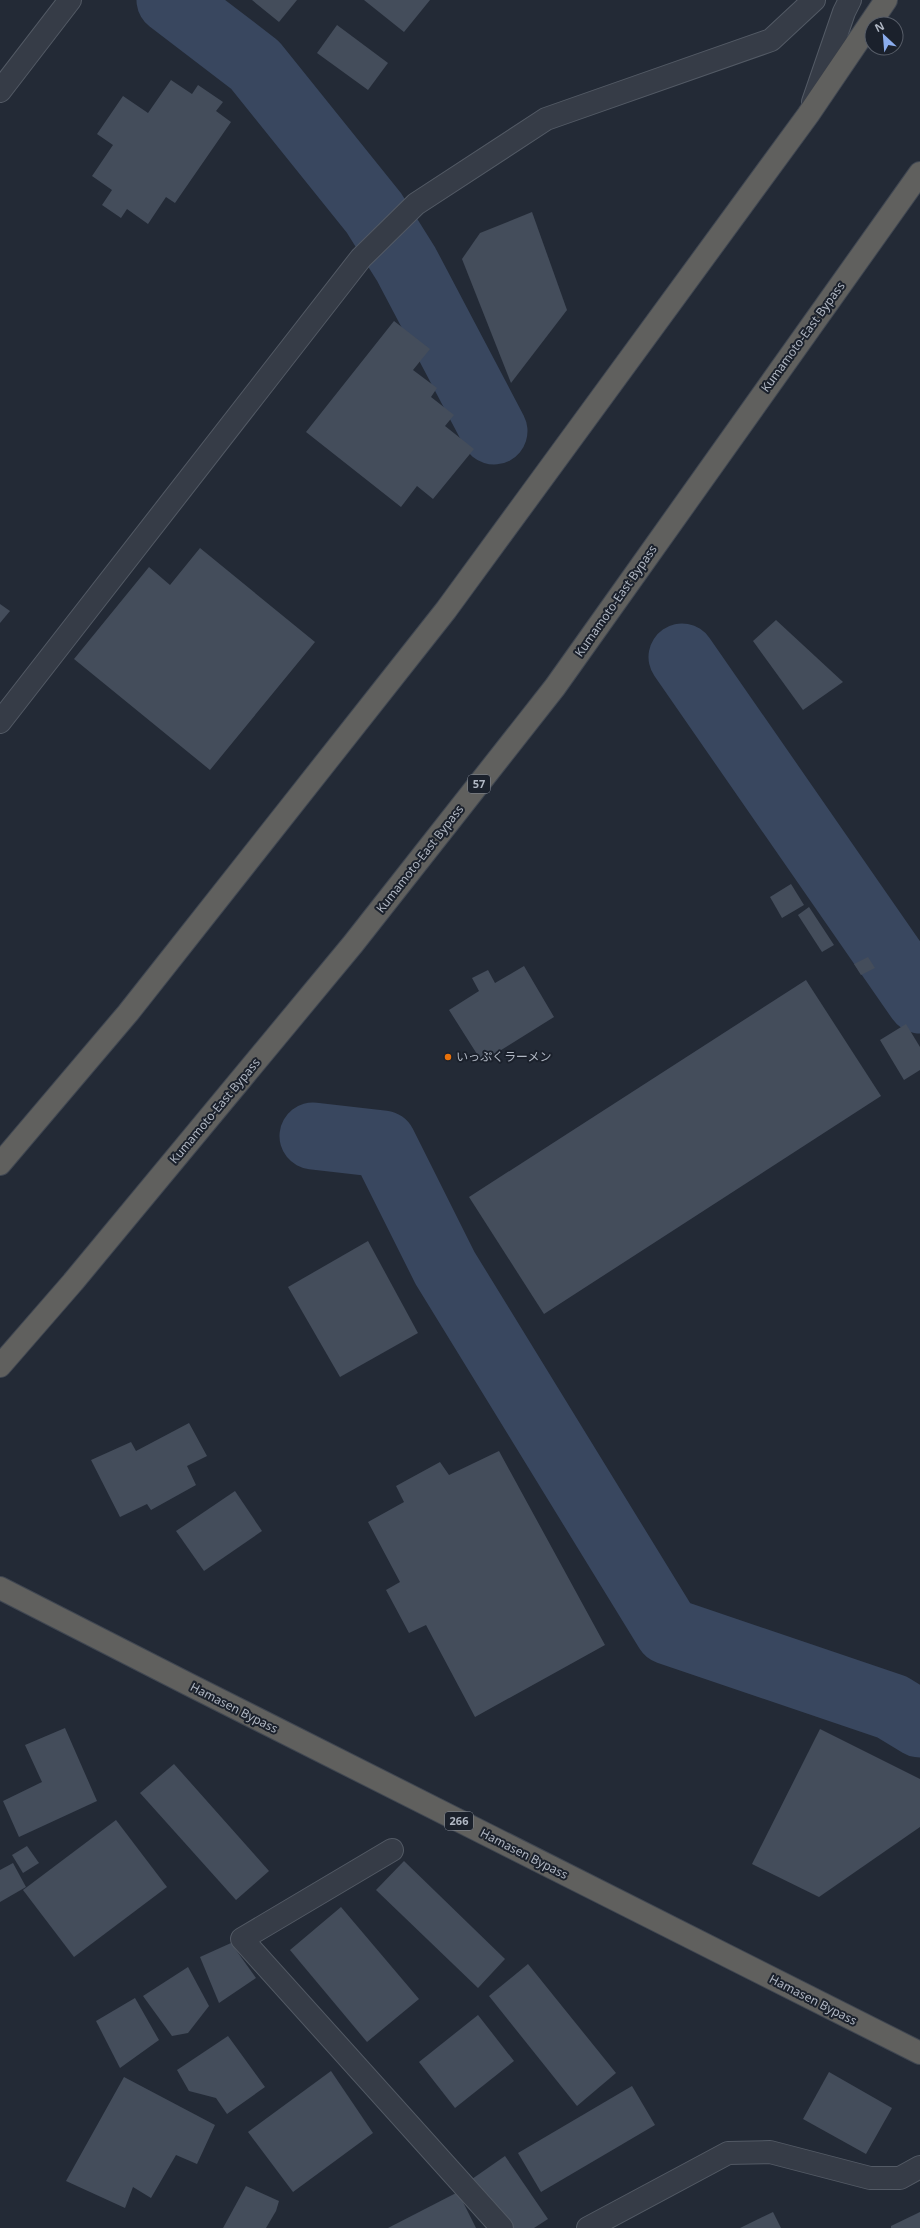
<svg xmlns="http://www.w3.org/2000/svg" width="920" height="2228" viewBox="0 0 920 2228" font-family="'Noto Sans','Noto Sans JP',sans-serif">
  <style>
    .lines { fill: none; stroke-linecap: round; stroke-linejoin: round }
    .river { stroke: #39475f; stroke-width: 67 }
    .building { fill: #444d5b }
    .minor-casing { stroke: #535a65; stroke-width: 24 }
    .trunk-casing { stroke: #404752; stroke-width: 24 }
    .minor { stroke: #363c47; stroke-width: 22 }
    .trunk { stroke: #60605e; stroke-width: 22 }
    .food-dot { fill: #e8710a; stroke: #1b212c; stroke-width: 1.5 }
    .labels { text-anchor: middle; stroke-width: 4; stroke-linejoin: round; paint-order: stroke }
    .shield { fill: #1b212c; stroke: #838a96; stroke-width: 1 }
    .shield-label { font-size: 11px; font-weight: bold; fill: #b0b7c3 }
    .street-label { font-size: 12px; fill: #b0b7c3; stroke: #1b212c }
    .poi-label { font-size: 12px; fill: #b0b7c3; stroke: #1b212c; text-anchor: start }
  </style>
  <rect width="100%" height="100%" fill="#232a36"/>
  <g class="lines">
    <g class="river">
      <polyline points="170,0 255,65 374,213 406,264 494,431"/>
      <polyline points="682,657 920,1000"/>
      <polyline points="313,1136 383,1144 445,1268 668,1631 892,1707 920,1724"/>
    </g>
  </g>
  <g class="building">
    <polygon points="252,0 297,0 279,22"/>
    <polygon points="364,0 430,0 404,32"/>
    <polygon points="337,25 388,63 368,90 317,53"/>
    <polygon points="171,80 192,94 198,85 223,102 216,111 231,122 175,203 166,197 148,224 127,209 121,218 102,205 112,190 92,176 113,145 97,134 123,96 148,113"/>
    <polygon points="532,212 567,310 511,383 462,259 480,233"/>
    <polygon points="394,321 430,349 413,370 437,388 431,397 454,415 445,426 474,449 433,499 417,486 401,507 306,432"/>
    <polygon points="200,548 315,642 210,770 74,659 149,567 170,585"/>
    <polygon points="0,604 10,611 0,623"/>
    <polygon points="776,620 843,682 803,710 753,641"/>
    <polygon points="791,884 804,905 782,918 770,897"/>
    <polygon points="809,907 834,945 822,952 798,915"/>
    <polygon points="868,957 875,968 861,975 854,964"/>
    <polygon points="524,966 554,1017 482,1062 449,1010 479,991 472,978 488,970 495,983"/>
    <polygon points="806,980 881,1096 544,1314 469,1197"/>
    <polygon points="906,1024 920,1047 920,1070 904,1080 880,1040"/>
    <polygon points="368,1241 418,1333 340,1377 288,1287"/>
    <polygon points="189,1423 207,1456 187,1466 196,1485 151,1510 147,1504 120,1517 91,1460 131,1442 136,1451"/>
    <polygon points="499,1451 605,1645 475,1717 426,1625 409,1633 386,1590 400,1582 368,1522 404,1502 396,1486 440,1462 449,1475"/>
    <polygon points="235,1491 262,1531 204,1571 176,1531"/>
    <polygon points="65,1728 97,1801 19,1837 3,1801 42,1782 25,1745"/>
    <polygon points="820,1729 920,1779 920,1827 819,1897 752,1864"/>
    <polygon points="174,1764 269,1871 236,1900 140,1793"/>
    <polygon points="116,1820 167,1887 74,1957 23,1890"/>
    <polygon points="27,1846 39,1863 23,1873 12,1855"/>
    <polygon points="404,1861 505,1959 478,1988 376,1890"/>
    <polygon points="13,1863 26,1887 0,1902 0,1870"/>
    <polygon points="341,1907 419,1999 367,2042 290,1950"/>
    <polygon points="231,1943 256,1978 219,2003 200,1957"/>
    <polygon points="528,1964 616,2073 577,2106 489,1996"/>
    <polygon points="188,1967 209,2006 188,2033 172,2036 143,1996"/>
    <polygon points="135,1998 159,2040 120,2068 96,2021"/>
    <polygon points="478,2015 514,2061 455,2108 419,2062"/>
    <polygon points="228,2036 265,2087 227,2114 216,2098 189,2091 177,2070"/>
    <polygon points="331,2071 373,2133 293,2192 248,2132"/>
    <polygon points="829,2072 892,2108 866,2154 803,2119"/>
    <polygon points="124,2077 215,2125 197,2164 176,2155 151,2198 133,2187 125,2208 66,2181"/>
    <polygon points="632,2086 655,2125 541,2192 518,2153"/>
    <polygon points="505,2156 548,2219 534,2228 505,2228 472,2179"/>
    <polygon points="246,2186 279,2201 276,2211 266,2228 223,2228"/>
    <polygon points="458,2192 476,2228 388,2228"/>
    <polygon points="773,2212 781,2228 740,2228"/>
    <polygon points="920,2212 920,2228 891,2228 891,2226"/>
  </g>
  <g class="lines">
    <g class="minor-casing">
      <g id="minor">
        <polyline points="0,91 70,0"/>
        <polyline points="813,102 844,12 850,0"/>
        <polyline points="0,722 361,258 416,204 546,119 771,40 814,0"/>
        <polyline points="392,1850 242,1939 502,2228"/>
        <polyline points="588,2228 728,2153 770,2152 870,2178 900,2178 920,2167"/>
      </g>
    </g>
    <g class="trunk-casing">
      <g id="trunk">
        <polyline points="0,1164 128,1013 446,610 808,115 886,0"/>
        <polyline points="0,1366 73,1282 353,944 555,687 920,173"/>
        <polyline points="0,1588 188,1684 920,2053"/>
      </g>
    </g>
    <use href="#minor" class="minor"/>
    <use href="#trunk" class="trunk"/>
  </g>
  <circle class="food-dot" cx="448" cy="1057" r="4"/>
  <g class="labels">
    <g class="shield">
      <rect x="468" y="775" width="22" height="18" rx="3"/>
      <rect x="445" y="1812" width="28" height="18" rx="3"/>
    </g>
    <g class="shield-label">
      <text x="479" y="788">57</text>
      <text x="459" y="1825">266</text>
    </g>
    <g class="street-label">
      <text transform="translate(803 337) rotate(-54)" y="4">Kumamoto-East Bypass</text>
      <text transform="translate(616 601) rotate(-55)" y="4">Kumamoto-East Bypass</text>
      <text transform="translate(420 859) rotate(-52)" y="4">Kumamoto-East Bypass</text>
      <text transform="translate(215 1111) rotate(-50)" y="4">Kumamoto-East Bypass</text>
      <text transform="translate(234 1708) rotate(27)" y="4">Hamasen Bypass</text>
      <text transform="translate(524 1854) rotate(27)" y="4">Hamasen Bypass</text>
      <text transform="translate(813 2000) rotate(27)" y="4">Hamasen Bypass</text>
    </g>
    <g class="poi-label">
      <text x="456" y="1061">いっぷくラーメン</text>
    </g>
  </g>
  <g transform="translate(884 36) rotate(334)"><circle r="19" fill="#1b212c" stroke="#575d68"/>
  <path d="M0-3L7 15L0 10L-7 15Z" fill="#8badee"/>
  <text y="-6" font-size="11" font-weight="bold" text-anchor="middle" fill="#b0b7c3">N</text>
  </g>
</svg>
